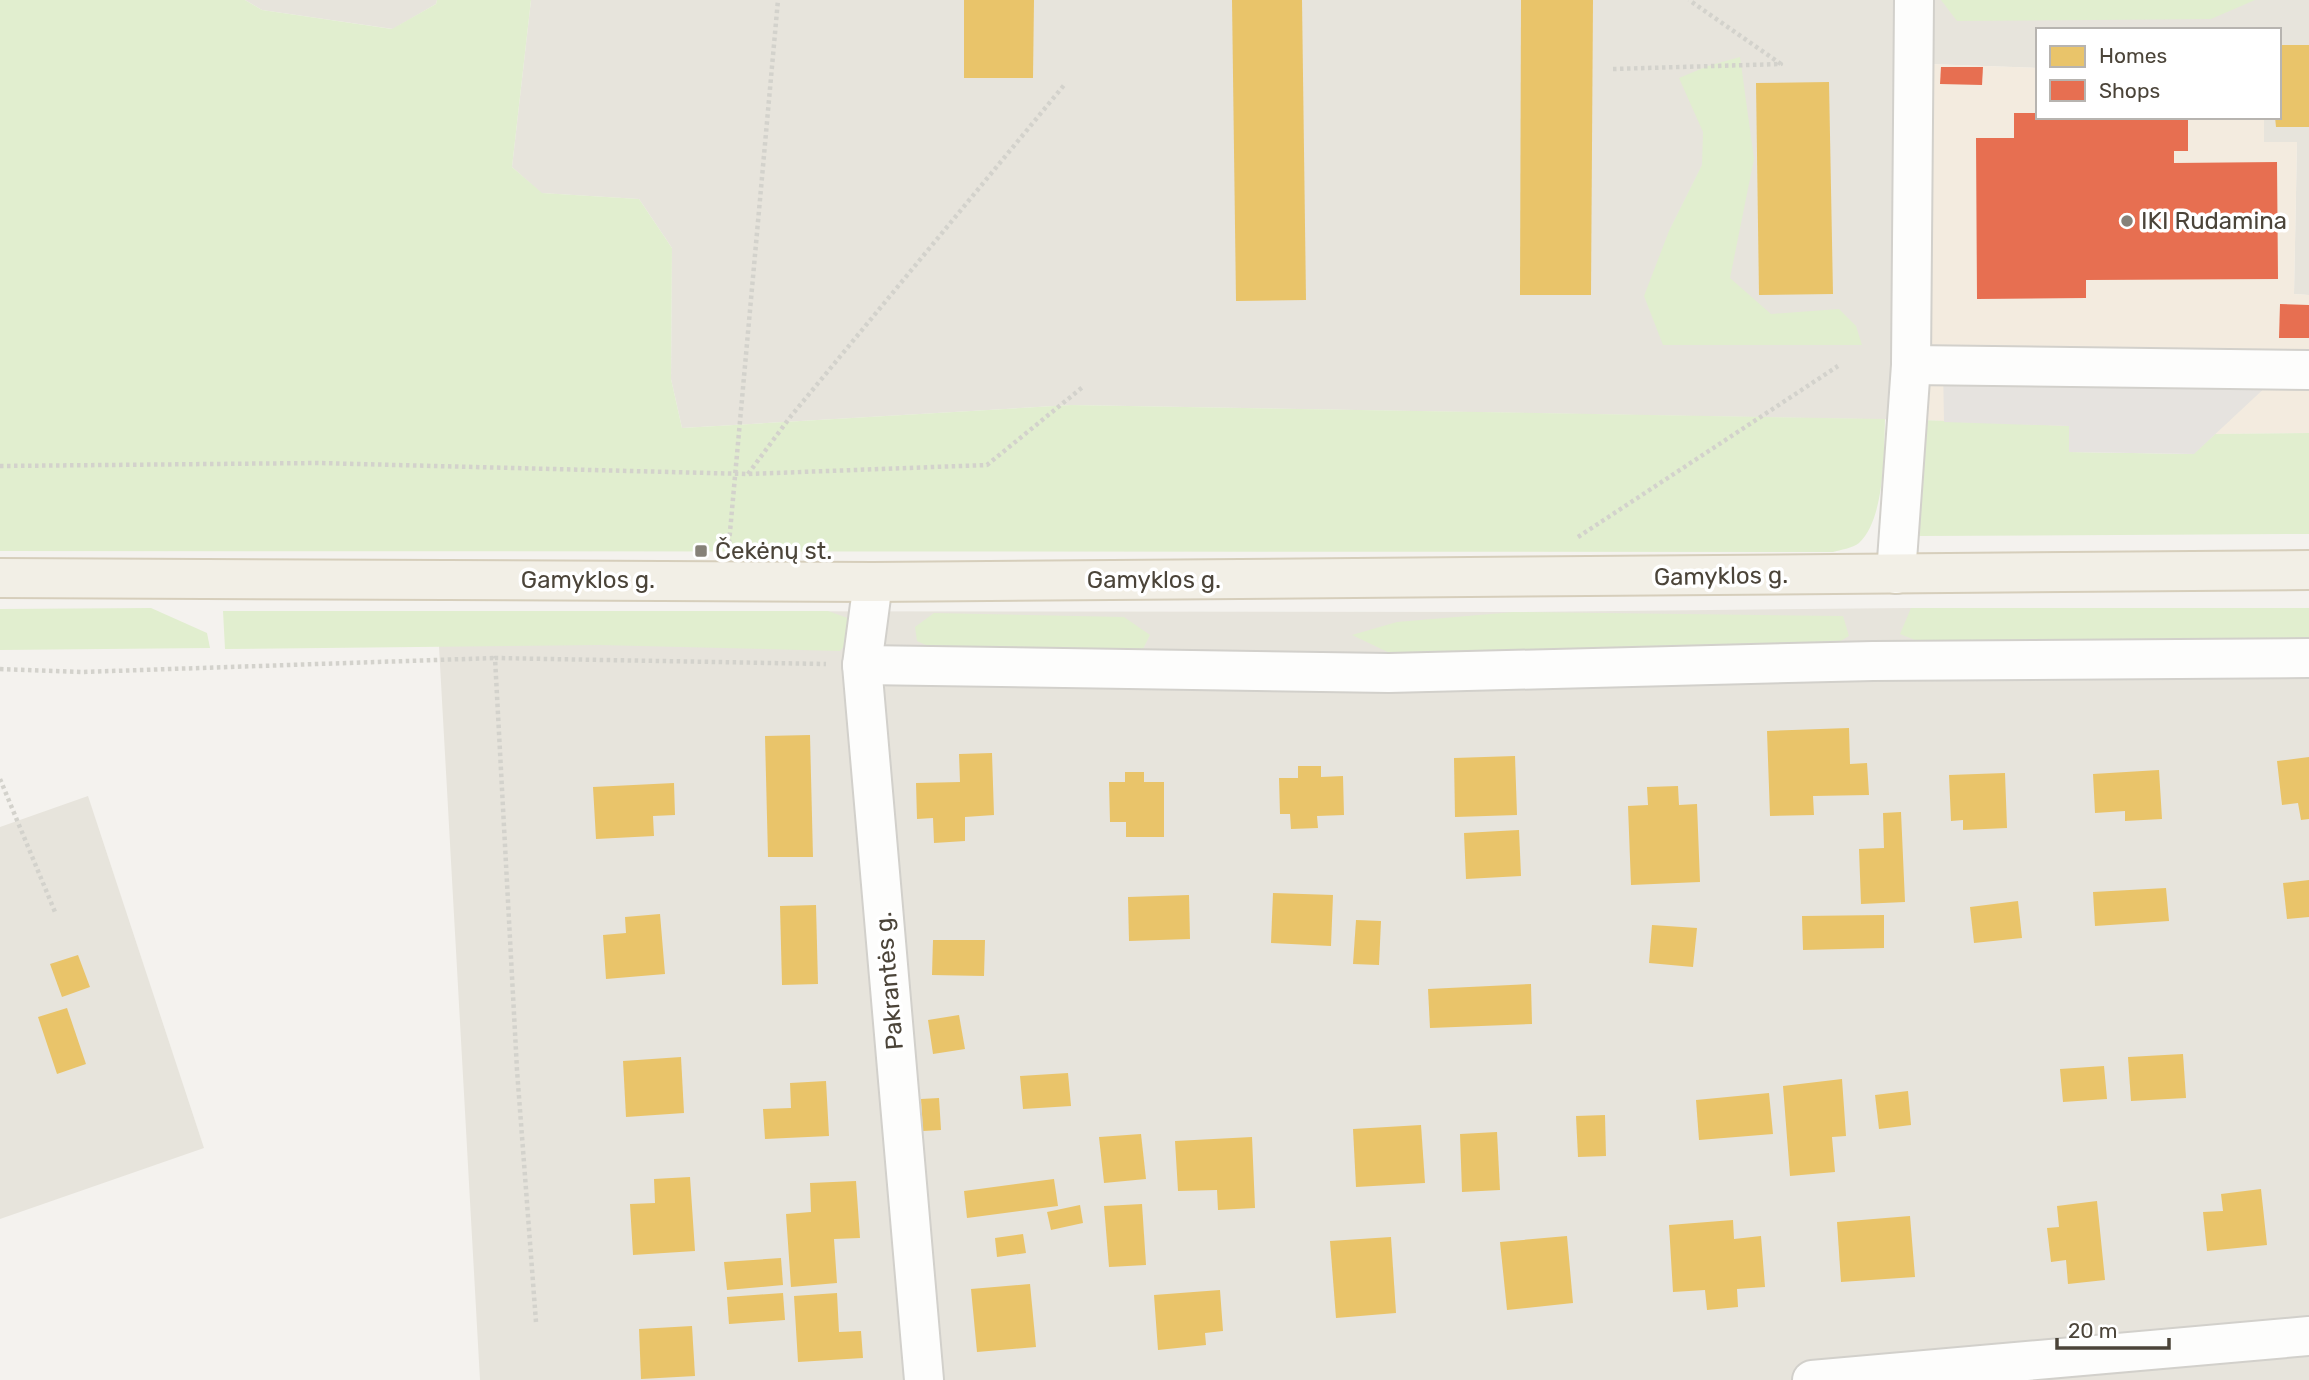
<svg xmlns="http://www.w3.org/2000/svg" width="2309" height="1380" viewBox="0 0 2309 1380" font-family="Rubik,sans-serif">
  <style>
    .residential { fill: #e7e4dc }
    .commercial { fill: #f3ebdf }
    .green { fill: #e1eecf }
    .parking { fill: #e6e3df }
    .homes { fill: #e9c46a }
    .shops { fill: #e76f51 }
    .lines { fill: none; stroke-linecap: round; stroke-linejoin: round }
    .minor-casing { stroke: #d2d0cb; stroke-width: 42 }
    .major-casing { stroke: #d6cebb; stroke-width: 42 }
    .path { stroke: #d3d2cc; stroke-width: 4.5; stroke-dasharray: 3.5 3.5; stroke-linecap: butt }
    .minor { stroke: #fdfdfc; stroke-width: 38 }
    .major { stroke: #f2efe6; stroke-width: 38 }
    .poi-dot { fill: #868178; stroke: #fff; stroke-width: 2.5 }
    .labels { text-anchor: middle; stroke-width: 7; stroke-linejoin: round; paint-order: stroke }
    .poi-label { font-size: 24px; fill: #4b4439; stroke: #fff; text-anchor: start }
    .street-label { font-size: 24px; fill: #4b4439; stroke: #fff }
  </style>
  <rect width="100%" height="100%" fill="#f4f2ee"/>
  <g class="residential">
    <polygon points="245,0 437,0 436,4 393,29 262,10"/>
    <polygon points="531,0 2309,0 2309,295 2294,294 2297,142 2264,142 2264,117 2279,117 2279,30 2038,30 2038,68 1928,64 1921,420 1071,405 682,428 671,379 672,248 639,199 541,193 512,167"/>
    <polygon points="1911,608 2309,608 2309,1380 480,1380 437,611 1514,612"/>
    <polygon points="88,796 204,1148 0,1219 0,827"/>
  </g>
  <polygon class="commercial" points="1928,64 2038,68 2038,117 2264,117 2264,142 2297,142 2294,294 2309,295 2309,433 2215,434 2194,454 2070,427 1921,420"/>
  <g class="green">
    <path d="M 0,0 L 245,0 L 262,10 L 392,29 L 436,4 L 437,0 L 531,0 L 512,167 L 542,193 L 639,199 L 672,248 L 671,379 L 682,428 L 1071,405 L 1885,419 C 1884,452 1885,519 1859,543 C 1853,548 1840,550 1833,552 L 0,551 Z"/>
    <polygon points="1941,0 2255,0 2211,19 1957,21"/>
    <polygon points="1740,57 1754,159 1730,278 1771,314 1839,309 1856,326 1862,345 1663,345 1644,296 1669,231 1702,165 1703,132 1679,78 1708,66"/>
    <polygon points="1921,420 2070,426 2069,452 2193,454 2215,434 2309,433 2309,534 1919,536"/>
    <polygon points="151,608 207,633 210,648 0,650 0,609"/>
    <polygon points="1911,608 2309,608 2309,644 1920,642 1900,634"/>
    <polygon points="223,611 828,611 856,621 853,636 840,651 599,645 225,649"/>
    <polygon points="1514,612 1843,616 1849,636 1827,649 1396,656 1352,635 1397,622"/>
    <polygon points="934,613 1124,617 1150,635 1143,649 1109,661 950,656 917,641 915,627"/>
  </g>
  <polygon class="parking" points="1943,366 2285,369 2194,454 2069,452 2069,426 1944,422"/>
  <g class="homes">
    <polygon points="964,0 1034,0 1033,78 964,78"/>
    <polygon points="1232,0 1302,0 1306,300 1236,301"/>
    <polygon points="1521,0 1593,0 1591,295 1520,295"/>
    <polygon points="2279,45 2309,45 2309,127 2276,127 2275,117 2279,117"/>
    <polygon points="1829,82 1833,294 1759,295 1756,83"/>
    <polygon points="1849,728 1850,764 1867,763 1869,795 1813,796 1814,815 1770,816 1767,731"/>
    <polygon points="810,735 813,857 768,857 765,736"/>
    <polygon points="992,753 994,815 965,817 965,841 934,843 933,818 917,819 916,783 960,782 959,754"/>
    <polygon points="1515,756 1517,815 1455,817 1454,758"/>
    <polygon points="2309,757 2309,819 2301,820 2298,803 2282,805 2277,761"/>
    <polygon points="1298,766 1321,766 1321,777 1343,776 1344,815 1317,816 1318,828 1291,829 1290,814 1280,814 1279,778 1298,778"/>
    <polygon points="2159,770 2162,819 2125,821 2125,811 2095,813 2093,774"/>
    <polygon points="1125,772 1144,772 1144,782 1164,782 1164,837 1126,837 1126,822 1110,822 1109,782 1125,782"/>
    <polygon points="2005,773 2007,828 1963,830 1963,820 1951,821 1949,775"/>
    <polygon points="674,783 675,815 653,816 654,836 596,839 593,787"/>
    <polygon points="1678,786 1679,805 1697,804 1700,882 1631,885 1628,806 1648,805 1647,787"/>
    <polygon points="1901,812 1905,902 1861,904 1859,849 1884,848 1883,813"/>
    <polygon points="1519,830 1521,876 1466,879 1464,833"/>
    <polygon points="2309,880 2309,917 2287,919 2283,883"/>
    <polygon points="2166,888 2169,921 2095,926 2093,892"/>
    <polygon points="1273,893 1333,895 1331,946 1271,943"/>
    <polygon points="1189,895 1190,939 1129,941 1128,897"/>
    <polygon points="2018,901 2022,938 1974,943 1970,907"/>
    <polygon points="816,905 818,984 782,985 780,906"/>
    <polygon points="660,914 665,974 606,979 603,935 626,933 625,917"/>
    <polygon points="1884,915 1884,948 1803,950 1802,916"/>
    <polygon points="1356,920 1381,921 1379,965 1353,964"/>
    <polygon points="1652,925 1697,928 1693,967 1649,963"/>
    <polygon points="933,940 985,940 984,976 932,975"/>
    <polygon points="78,955 90,987 62,997 50,964"/>
    <polygon points="1531,984 1532,1024 1430,1028 1428,989"/>
    <polygon points="67,1008 86,1064 57,1074 38,1017"/>
    <polygon points="959,1015 965,1049 933,1054 928,1020"/>
    <polygon points="2183,1054 2186,1098 2131,1101 2128,1057"/>
    <polygon points="681,1057 684,1113 626,1117 623,1061"/>
    <polygon points="2104,1066 2107,1099 2063,1102 2060,1069"/>
    <polygon points="1068,1073 1071,1106 1023,1109 1020,1076"/>
    <polygon points="1842,1079 1846,1136 1832,1137 1835,1172 1790,1176 1783,1086"/>
    <polygon points="826,1081 829,1136 765,1139 763,1109 791,1108 790,1083"/>
    <polygon points="1908,1091 1911,1125 1879,1129 1875,1095"/>
    <polygon points="1769,1093 1773,1134 1699,1140 1696,1100"/>
    <polygon points="939,1098 941,1130 923,1131 921,1099"/>
    <polygon points="1605,1115 1606,1156 1578,1157 1576,1116"/>
    <polygon points="1421,1125 1425,1183 1356,1187 1353,1129"/>
    <polygon points="1497,1132 1500,1190 1462,1192 1460,1134"/>
    <polygon points="1141,1134 1146,1179 1104,1183 1099,1137"/>
    <polygon points="1252,1137 1255,1208 1218,1210 1217,1190 1178,1191 1175,1141"/>
    <polygon points="690,1177 695,1251 633,1255 630,1204 655,1203 654,1179"/>
    <polygon points="1054,1179 1058,1206 967,1218 964,1191"/>
    <polygon points="856,1181 860,1238 834,1239 837,1283 791,1287 786,1214 811,1212 810,1183"/>
    <polygon points="2261,1189 2267,1245 2207,1251 2203,1212 2223,1211 2221,1194"/>
    <polygon points="2097,1201 2105,1280 2068,1284 2066,1260 2051,1262 2047,1228 2059,1227 2057,1206"/>
    <polygon points="1142,1204 1146,1265 1109,1267 1104,1206"/>
    <polygon points="1080,1205 1083,1223 1051,1230 1047,1212"/>
    <polygon points="1910,1216 1915,1277 1841,1282 1837,1222"/>
    <polygon points="1733,1220 1734,1239 1761,1236 1765,1287 1737,1289 1738,1307 1707,1310 1705,1290 1673,1292 1669,1225"/>
    <polygon points="1023,1234 1026,1253 997,1257 995,1238"/>
    <polygon points="1567,1236 1573,1303 1507,1310 1500,1242"/>
    <polygon points="1391,1237 1396,1313 1336,1318 1330,1241"/>
    <polygon points="781,1258 783,1285 727,1290 724,1262"/>
    <polygon points="1030,1284 1036,1347 977,1352 971,1289"/>
    <polygon points="1220,1290 1223,1331 1205,1333 1206,1345 1158,1350 1154,1295"/>
    <polygon points="783,1293 785,1320 729,1324 727,1297"/>
    <polygon points="837,1293 839,1332 861,1331 863,1358 798,1362 794,1296"/>
    <polygon points="692,1326 695,1376 641,1379 639,1329"/>
  </g>
  <g class="shops">
    <polygon points="1941,67 1983,67 1982,85 1940,84"/>
    <polygon points="2014,113 2038,113 2038,117 2188,117 2188,151 2174,151 2174,163 2277,162 2278,279 2086,280 2086,298 1977,299 1976,138 2014,138"/>
    <polygon points="2280,304 2309,305 2309,338 2279,338"/>
  </g>
  <g class="lines">
    <g class="minor-casing">
      <g id="minor">
        <polyline points="1911,365 2309,370"/>
        <polyline points="1896,574 1911,365 1914,0"/>
        <polyline points="873,582 862,665 924,1380"/>
        <polyline points="862,665 1389,673 1873,661 2309,658"/>
        <polyline points="1812,1380 2309,1336"/>
      </g>
    </g>
    <g class="major-casing">
      <polyline id="major" points="0,578 873,582 2309,570"/>
    </g>
    <g class="path">
      <polyline points="1613,69 1781,64 1689,0"/>
      <polyline points="0,466 318,463 748,474 987,465 1084,386"/>
      <polyline points="748,474 791,416 1065,84"/>
      <polyline points="1578,537 1838,366"/>
      <polyline points="729,543 778,0"/>
      <polyline points="0,669 82,672 495,658"/>
      <polyline points="0,779 55,912"/>
      <polyline points="536,1322 517,1070 495,658 826,664"/>
    </g>
    <use href="#minor" class="minor"/>
    <use href="#major" class="major"/>
  </g>
  <g class="poi-dot">
    <circle cx="2127" cy="221" r="7"/>
    <rect x="694" y="544" width="14" height="14" rx="3.5"/>
  </g>
  <g class="labels">
    <g class="poi-label">
      <text x="2141" y="229">IKI Rudamina</text>
      <text x="715" y="559">Čekėnų st.</text>
    </g>
    <g class="street-label">
      <text transform="translate(1721 576) rotate(-1)" y="8">Gamyklos g.</text>
      <text x="588" y="588">Gamyklos g.</text>
      <text x="1154" y="588">Gamyklos g.</text>
      <text transform="translate(889 981) rotate(-95)" y="8">Pakrantės g.</text>
    </g>
  </g>
  <rect x="2036" y="28" width="245" height="91" fill="#ffffff" stroke="#b7b4b0" stroke-width="2"/>
  <rect x="2050" y="46" width="35" height="21" fill="#e9c46a" stroke="#b7b4b0" stroke-width="2"/>
  <text x="2099" y="63" font-size="21" fill="#4b4439">Homes</text>
  <rect x="2050" y="80" width="35" height="21" fill="#e76f51" stroke="#b7b4b0" stroke-width="2"/>
  <text x="2099" y="98" font-size="21" fill="#4b4439">Shops</text>
  <path d="M2057 1338v10h112v-10" fill="none" stroke="#4b4439" stroke-width="3.5"/>
  <text x="2068" y="1338" font-size="21" fill="#4b4439" stroke="#ffffff" stroke-width="5" paint-order="stroke">20 m</text>
</svg>
